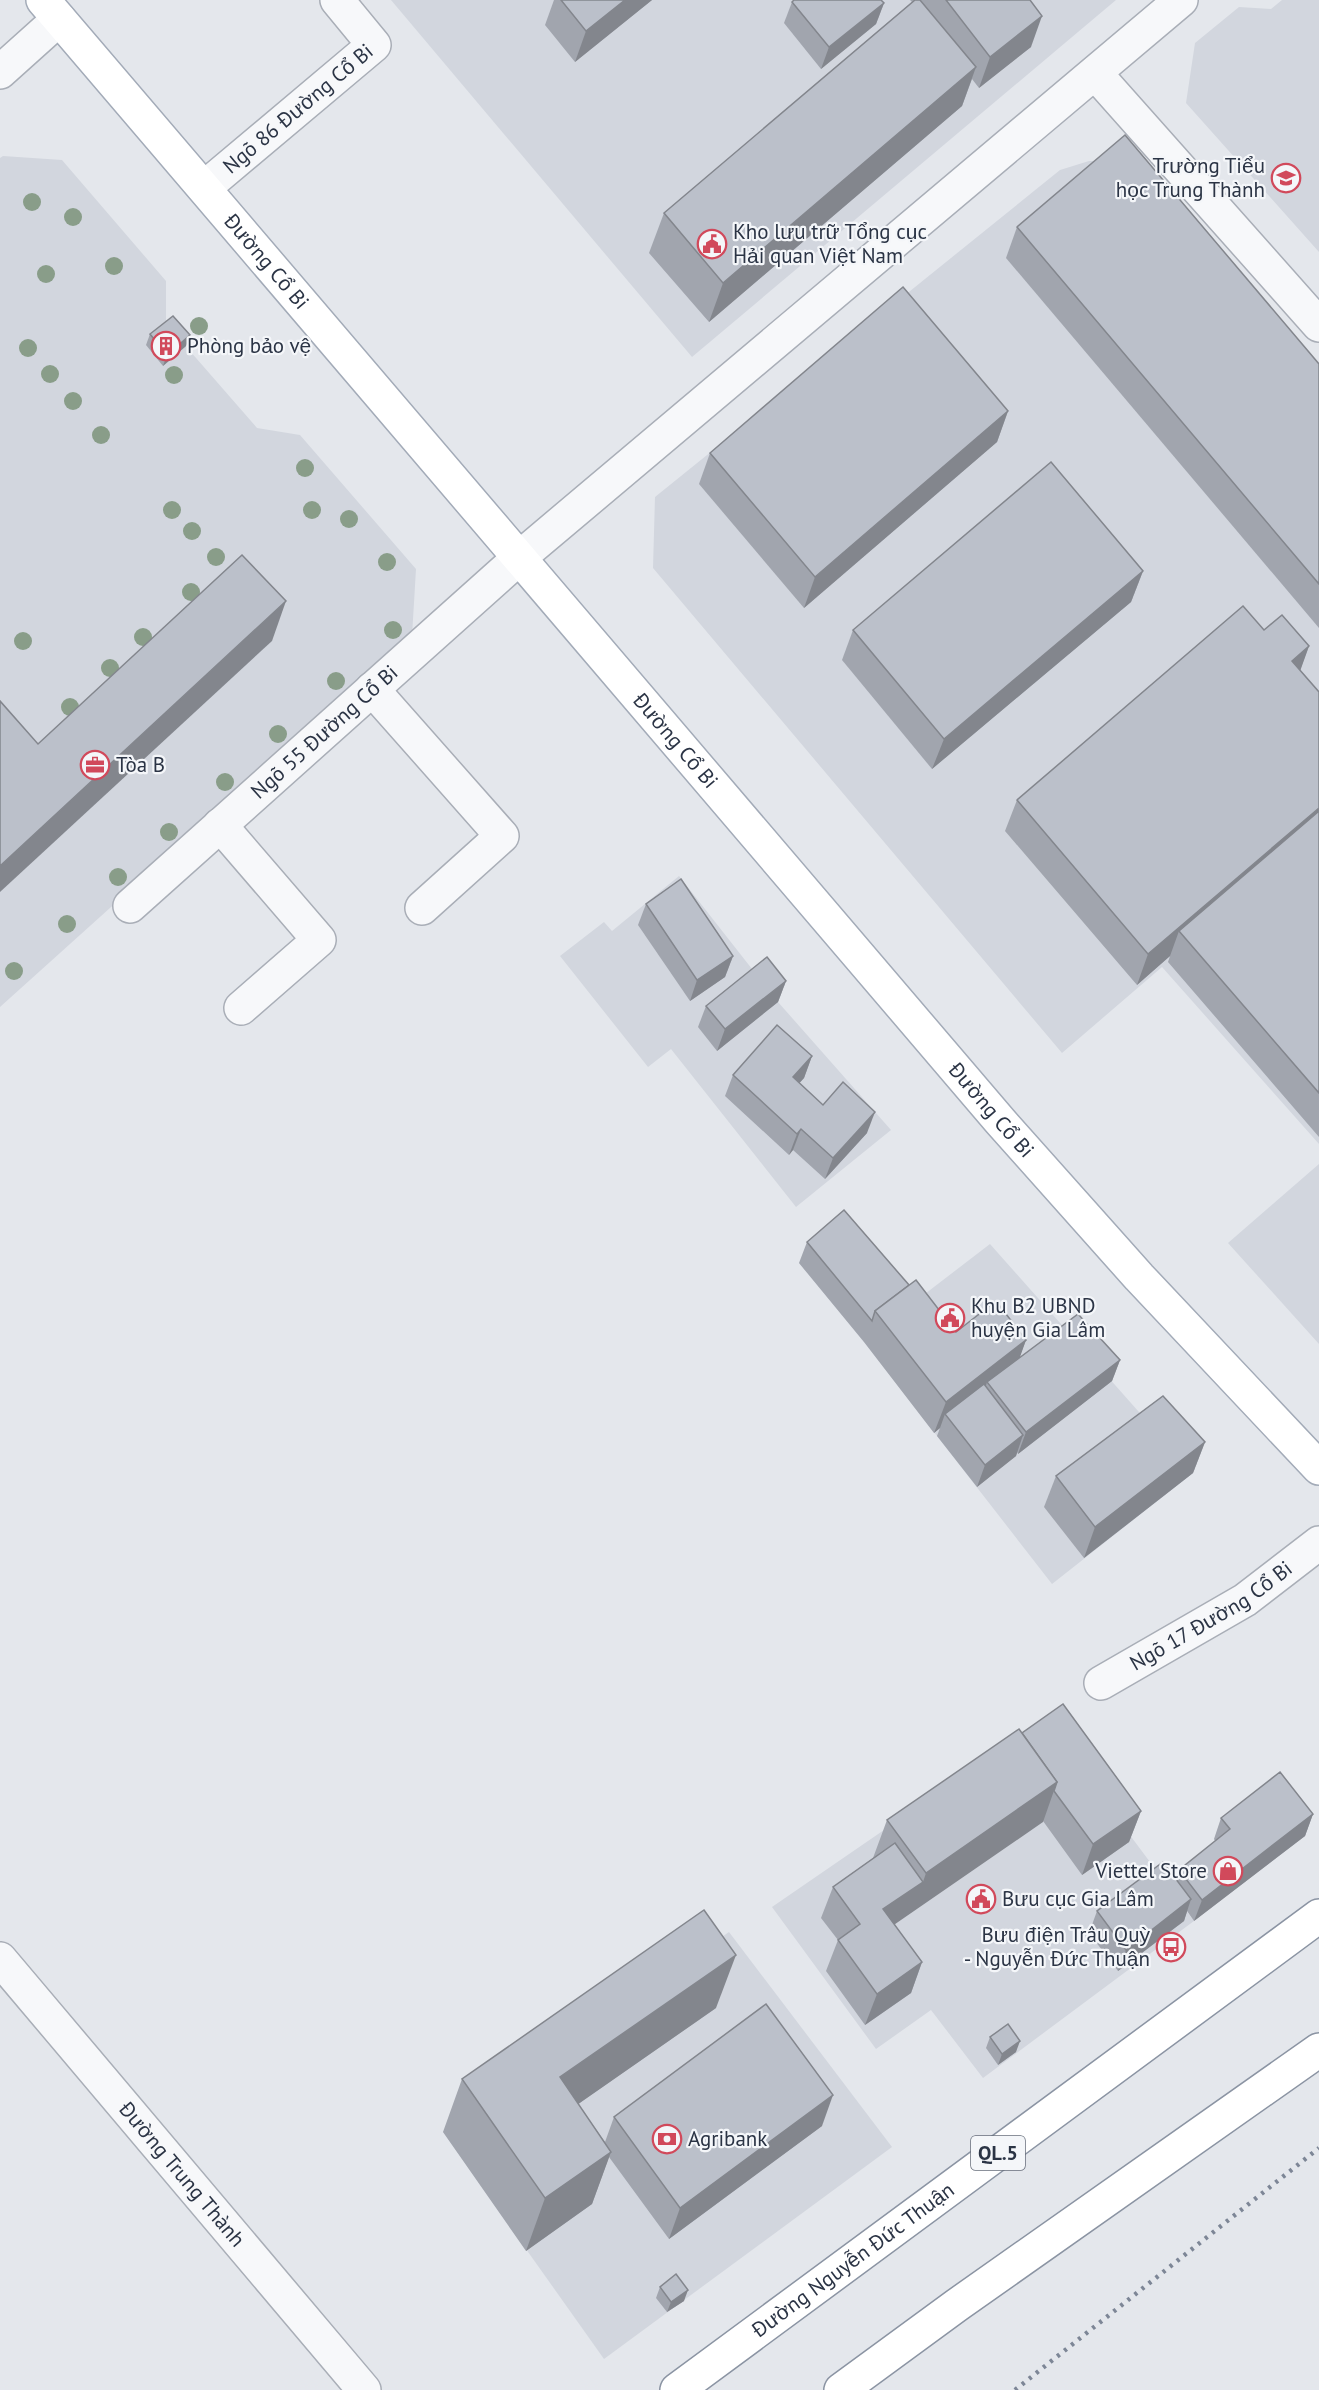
<svg xmlns="http://www.w3.org/2000/svg" width="1319" height="2390" viewBox="0 0 1319 2390" font-family="'PT Sans',sans-serif">
  <style>
    .built { fill: #d2d6de }
    .lines { fill: none; stroke-linecap: round; stroke-linejoin: round }
    .minor-casing { stroke: #a9aeb7; stroke-width: 36 }
    .major-casing { stroke: #a3abb8; stroke-width: 36 }
    .highway-casing { stroke: #8b94a3; stroke-width: 36 }
    .minor { stroke: #f7f8fa; stroke-width: 33 }
    .major { stroke: #fff; stroke-width: 33 }
    .highway { stroke: #fff; stroke-width: 33 }
    .rail { stroke: #7d8696; stroke-width: 4.5; stroke-dasharray: 3 6; stroke-linecap: butt }
    .tree { fill: #899d89 }
    .wall { fill: #a1a5ae }
    .shaded-wall { fill: #83868d }
    .building { fill: #bbc0ca; stroke: #83868d; stroke-width: 1.5 }
    .labels { text-anchor: middle; stroke-width: 4.5; stroke-linejoin: round; paint-order: stroke }
    .shield { fill: #f4f6f9; stroke: #676e7b; stroke-width: 1.5 }
    .shield-label { font-size: 20px; font-weight: bold; fill: #2b3445 }
    .street-label { font-size: 21px; fill: #2b3445; stroke: #f4f6f9 }
    .poi-label { font-size: 21px; fill: #2b3445; stroke: #f4f6f9; text-anchor: start }
  </style>
  <rect width="100%" height="100%" fill="#e4e7ec"/>
  <g class="built">
    <polygon points="391,0 1116,0 692,357"/>
    <polygon points="1282,0 1319,0 1319,252 1186,103 1195,43 1239,7 1271,9"/>
    <polygon points="3,156 62,160 166,281 166,323 169,327 257,428 300,435 416,569 412,636 0,1007 0,158"/>
    <polygon points="1089,161 1104,161 1319,391 1319,1144 1162,967 1062,1053 653,568 655,497 1060,170"/>
    <polygon points="679,876 778,1002 891,1130 796,1207 671,1049 648,1067 560,956 604,922 612,931"/>
    <polygon points="1319,1164 1319,1344 1228,1243"/>
    <polygon points="990,1244 1193,1473 1052,1584 864,1342 799,1263 917,1300"/>
    <polygon points="1044,1720 1194,1921 983,2078 931,2010 876,2049 772,1907"/>
    <polygon points="729,1932 892,2147 604,2359 443,2132"/>
  </g>
  <g class="lines">
    <g class="minor-casing">
      <g id="minor">
        <polyline points="0,72 59,19"/>
        <polyline points="1095,73 1319,325"/>
        <path id="s1" d="M 204,188 L 374,45 L 337,0"/>
        <polyline points="372,689 502,836 422,908"/>
        <polyline points="220,825 319,940 241,1008"/>
        <path id="s2" d="M 130,906 L 519,558 L 1181,0"/>
        <path id="s3" d="M 1101,1683 L 1245,1600 L 1319,1543"/>
        <path id="s4" d="M 0,1959 L 364,2390"/>
      </g>
    </g>
    <g class="major-casing">
      <g id="major">
        <path id="s5" d="M 43,0 L 1000,1121 L 1139,1277 L 1319,1468"/>
      </g>
    </g>
    <g class="highway-casing">
      <g id="highway">
        <path id="s6" d="M 677,2390 L 1319,1916"/>
        <polyline points="841,2390 957,2305 1319,2050"/>
      </g>
    </g>
    <use href="#minor" class="minor"/>
    <use href="#major" class="major"/>
    <use href="#highway" class="highway"/>
    <polyline class="rail" points="1015,2390 1319,2148"/>
  </g>
  <g class="tree">
    <circle cx="32" cy="202" r="9"/>
    <circle cx="73" cy="217" r="9"/>
    <circle cx="114" cy="266" r="9"/>
    <circle cx="46" cy="274" r="9"/>
    <circle cx="199" cy="326" r="9"/>
    <circle cx="28" cy="348" r="9"/>
    <circle cx="50" cy="374" r="9"/>
    <circle cx="174" cy="375" r="9"/>
    <circle cx="73" cy="401" r="9"/>
    <circle cx="101" cy="435" r="9"/>
    <circle cx="305" cy="468" r="9"/>
    <circle cx="172" cy="510" r="9"/>
    <circle cx="312" cy="510" r="9"/>
    <circle cx="349" cy="519" r="9"/>
    <circle cx="192" cy="531" r="9"/>
    <circle cx="216" cy="557" r="9"/>
    <circle cx="387" cy="562" r="9"/>
    <circle cx="191" cy="592" r="9"/>
    <circle cx="393" cy="630" r="9"/>
    <circle cx="143" cy="637" r="9"/>
    <circle cx="23" cy="641" r="9"/>
    <circle cx="110" cy="668" r="9"/>
    <circle cx="336" cy="681" r="9"/>
    <circle cx="70" cy="707" r="9"/>
    <circle cx="278" cy="734" r="9"/>
    <circle cx="225" cy="782" r="9"/>
    <circle cx="169" cy="832" r="9"/>
    <circle cx="118" cy="877" r="9"/>
    <circle cx="67" cy="924" r="9"/>
    <circle cx="14" cy="971" r="9"/>
  </g>
  <g class="wall">
    <polygon points="554,0 652,0 575,62 545,25"/>
    <polygon points="910,0 1030,0 1031,47 979,88 972,79 962,106 709,322 649,253 664,213 912,2"/>
    <polygon points="792,2 884,3 876,24 821,69 784,23"/>
    <polygon points="1017,227 1319,364 1319,628 1006,258"/>
    <polygon points="150,334 190,335 186,346 163,366 146,345"/>
    <polygon points="1008,411 997,442 804,608 699,484 710,453"/>
    <polygon points="1143,571 1131,602 932,769 842,660 853,630"/>
    <polygon points="1264,630 1309,646 1300,670 1319,692 1319,1137 1168,962 1170,956 1137,985 1005,831 1017,800"/>
    <polygon points="646,904 733,956 725,977 690,1001 638,925"/>
    <polygon points="786,981 778,1002 717,1051 698,1027 706,1006"/>
    <polygon points="812,1056 804,1078 799,1083 823,1105 867,1133 825,1179 793,1150 789,1155 725,1096 733,1075"/>
    <polygon points="807,1242 909,1285 956,1332 1026,1340 1019,1358 1120,1360 1112,1381 1018,1454 1017,1452 1016,1456 977,1487 937,1436 940,1428 934,1433 864,1342 799,1263"/>
    <polygon points="1205,1442 1193,1473 1084,1558 1044,1507 1056,1476"/>
    <polygon points="1022,1733 1141,1811 1129,1842 1082,1875 1043,1821 894,1924 922,1962 911,1993 865,2025 826,1971 838,1940 821,1918 833,1887 873,1858 887,1820"/>
    <polygon points="1313,1814 1305,1836 1194,1921 1187,1911 1184,1921 1118,1971 1089,1933 1097,1911 1176,1879 1179,1870 1215,1841 1214,1839 1221,1818"/>
    <polygon points="716,2008 578,2104 605,2142 614,2117 822,2126 669,2239 609,2157 592,2204 526,2251 443,2132 462,2079"/>
    <polygon points="990,2037 1016,2052 998,2065 986,2048"/>
    <polygon points="660,2287 684,2301 667,2312 656,2298"/>
  </g>
  <g class="shaded-wall">
    <polygon points="625,0 652,0 575,62 586,31"/>
    <polygon points="884,3 876,24 821,69 829,47"/>
    <polygon points="1042,16 1031,47 979,88 990,57"/>
    <polygon points="976,67 962,106 709,322 723,283"/>
    <polygon points="190,335 186,346 163,366 167,355"/>
    <polygon points="1008,411 997,442 804,608 815,577"/>
    <polygon points="1143,571 1131,602 932,769 944,739"/>
    <polygon points="286,601 272,641 0,892 0,866"/>
    <polygon points="1309,646 1298,677 1292,661"/>
    <polygon points="1319,808 1319,829 1179,931 1170,956 1137,985 1148,954"/>
    <polygon points="733,956 725,977 690,1001 697,980"/>
    <polygon points="786,981 778,1002 717,1051 725,1029"/>
    <polygon points="812,1056 804,1078 785,1099 793,1077"/>
    <polygon points="875,1112 867,1133 825,1179 833,1158"/>
    <polygon points="801,1129 793,1150 789,1155 797,1134"/>
    <polygon points="1026,1340 1015,1371 987,1382 983,1396 945,1414 940,1428 934,1433 946,1402"/>
    <polygon points="1120,1360 1112,1381 1018,1454 1026,1432"/>
    <polygon points="1023,1435 1016,1456 977,1487 985,1465"/>
    <polygon points="1205,1442 1193,1473 1084,1558 1095,1527"/>
    <polygon points="1057,1782 1043,1822 872,1940 883,1909 923,1882 926,1873"/>
    <polygon points="1141,1811 1129,1842 1082,1875 1093,1844"/>
    <polygon points="1313,1814 1305,1836 1194,1921 1202,1900"/>
    <polygon points="1191,1899 1184,1921 1118,1971 1126,1950"/>
    <polygon points="736,1955 716,2008 541,2130 560,2077"/>
    <polygon points="922,1962 911,1993 865,2025 877,1994"/>
    <polygon points="1020,2041 1016,2052 998,2065 1002,2054"/>
    <polygon points="833,2095 822,2126 669,2239 680,2208"/>
    <polygon points="611,2152 592,2204 526,2251 545,2198"/>
    <polygon points="688,2290 684,2301 667,2312 671,2302"/>
  </g>
  <g class="building">
    <polygon points="561,0 625,0 586,31"/>
    <polygon points="794,0 881,0 884,3 829,47 792,2"/>
    <polygon points="915,0 920,0 976,67 723,283 664,213"/>
    <polygon points="946,0 1030,0 1042,16 990,57"/>
    <polygon points="1125,135 1319,364 1319,584 1017,227"/>
    <polygon points="903,287 1008,411 815,577 710,453"/>
    <polygon points="173,316 190,335 167,355 150,334"/>
    <polygon points="1051,462 1143,571 944,739 853,630"/>
    <polygon points="242,555 286,601 0,866 0,701 38,744"/>
    <polygon points="1243,606 1264,630 1282,615 1309,646 1292,661 1319,692 1319,808 1148,954 1017,800"/>
    <polygon points="1319,811 1319,1093 1179,931"/>
    <polygon points="681,879 733,956 697,980 646,904"/>
    <polygon points="767,957 786,981 725,1029 706,1006"/>
    <polygon points="777,1025 812,1056 793,1077 823,1105 843,1082 875,1112 833,1158 801,1129 797,1134 733,1075"/>
    <polygon points="844,1210 909,1285 875,1311 872,1321 807,1242"/>
    <polygon points="916,1280 956,1332 996,1301 1026,1340 946,1402 875,1311"/>
    <polygon points="1078,1314 1120,1360 1026,1432 987,1382"/>
    <polygon points="984,1384 1023,1435 985,1465 945,1414"/>
    <polygon points="1163,1396 1205,1442 1095,1527 1056,1476"/>
    <polygon points="1063,1704 1141,1811 1093,1844 1054,1791 1057,1782 1022,1733"/>
    <polygon points="1019,1729 1057,1782 926,1873 887,1820"/>
    <polygon points="1280,1772 1313,1814 1202,1900 1179,1870 1230,1829 1221,1818"/>
    <polygon points="895,1843 923,1882 883,1909 922,1962 877,1994 838,1940 860,1924 833,1887"/>
    <polygon points="1163,1862 1191,1899 1126,1950 1097,1911"/>
    <polygon points="704,1910 736,1955 560,2077 611,2152 545,2198 462,2079"/>
    <polygon points="766,2004 833,2095 680,2208 614,2117"/>
    <polygon points="1008,2024 1020,2041 1002,2054 990,2037"/>
    <polygon points="676,2274 688,2290 671,2302 660,2287"/>
  </g>
  <defs>
    <g id="school-ring" transform="scale(1.5)"><circle r="9.5" fill="#f4f6f9" stroke="#d1495b" stroke-width="1.5"/><path d="M0-5L7-2L0 1L-7-2ZM-4 1L0 2.5L4 1V4Q0 6-4 4Z" fill="#d1495b"/></g>
    <g id="civic-ring" transform="scale(1.5)"><circle r="9.5" fill="#f4f6f9" stroke="#d1495b" stroke-width="1.5"/><path d="M-.6-6.5H3V-4.5H.6V-3L4-1V1h2V6H-6V1h2V-1L-.6-3ZM-1.2 2.5V6h2.4V2.5Z" fill="#d1495b"/></g>
    <g id="building-ring" transform="scale(1.5)"><circle r="9.5" fill="#f4f6f9" stroke="#d1495b" stroke-width="1.5"/><path d="M-4-6H4V6H1V3H-1V6H-4ZM-2.5-4.3h1.7v1.8h-1.7ZM.8-4.3h1.7v1.8H.8ZM-2.5-1h1.7V.8h-1.7ZM.8-1h1.7V.8H.8Z" fill="#d1495b"/></g>
    <g id="office-ring" transform="scale(1.5)"><circle r="9.5" fill="#f4f6f9" stroke="#d1495b" stroke-width="1.5"/><path d="M-6-3h4V-5.5h4V-3h4V5H-6ZM-1-4.5V-3h2v-1.5ZM-6 0V1H6V0Z" fill="#d1495b"/></g>
    <g id="shop-ring" transform="scale(1.5)"><circle r="9.5" fill="#f4f6f9" stroke="#d1495b" stroke-width="1.5"/><path d="M-5-2.5h2.3a2.7 3.5 0 0 1 5.4 0H5L5.5 6h-11ZM-1.5-2.5h3a1.5 2.3 0 0 0-3 0Z" fill="#d1495b"/></g>
    <g id="bus-ring" transform="scale(1.5)"><circle r="9.5" fill="#f4f6f9" stroke="#d1495b" stroke-width="1.5"/><path d="M-5-6H5V4H4V6H2V4H-2V6H-4V4H-5ZM-3.5-4V0h7V-4ZM-3.5 1.2v1.5H-2V1.2ZM2 1.2v1.5H3.5V1.2Z" fill="#d1495b"/></g>
    <g id="bank-ring" transform="scale(1.5)"><circle r="9.5" fill="#f4f6f9" stroke="#d1495b" stroke-width="1.5"/><path d="M-6-4H6V4H-6ZM0-2.3a2.3 2.3 0 1 0 0 4.6a2.3 2.3 0 1 0 0-4.6Z" fill="#d1495b"/></g>
  </defs>
  <g fill-rule="evenodd">
    <use href="#school-ring" x="1286" y="178"/>
    <use href="#civic-ring" x="712" y="244"/>
    <use href="#building-ring" x="166" y="346"/>
    <use href="#office-ring" x="95" y="765"/>
    <use href="#civic-ring" x="950" y="1318"/>
    <use href="#shop-ring" x="1228" y="1871"/>
    <use href="#civic-ring" x="981" y="1899"/>
    <use href="#bus-ring" x="1171" y="1947"/>
    <use href="#bank-ring" x="667" y="2139"/>
  </g>
  <g class="labels">
    <rect class="shield" x="971" y="2136" width="54" height="34" rx="4.5"/>
    <g class="shield-label">
      <text x="998" y="2160">QL.5</text>
    </g>
    <g class="street-label">
      <text dy="7" stroke="none"><textPath href="#s1" startOffset="123">Ngõ 86 Đường Cổ Bi</textPath></text>
      <text dy="7" stroke="none"><textPath href="#s5" startOffset="344">Đường Cổ Bi</textPath></text>
      <text dy="7" stroke="none"><textPath href="#s2" startOffset="261">Ngõ 55 Đường Cổ Bi</textPath></text>
      <text dy="7" stroke="none"><textPath href="#s5" startOffset="974">Đường Cổ Bi</textPath></text>
      <text dy="7" stroke="none"><textPath href="#s5" startOffset="1460">Đường Cổ Bi</textPath></text>
      <text dy="7" stroke="none"><textPath href="#s3" startOffset="129">Ngõ 17 Đường Cổ Bi</textPath></text>
      <text dy="7" stroke="none"><textPath href="#s4" startOffset="282">Đường Trung Thành</textPath></text>
      <text dy="7" stroke="none"><textPath href="#s6" startOffset="219">Đường Nguyễn Đức Thuận</textPath></text>
    </g>
    <g class="poi-label">
      <text x="1265" y="173" text-anchor="end">Trường Tiểu<tspan x="1265" dy="24">học Trung Thành</tspan></text>
      <text x="733" y="239">Kho lưu trữ Tổng cục<tspan x="733" dy="24">Hải quan Việt Nam</tspan></text>
      <text x="187" y="353">Phòng bảo vệ</text>
      <text x="116" y="772">Tòa B</text>
      <text x="971" y="1313">Khu B2 UBND<tspan x="971" dy="24">huyện Gia Lâm</tspan></text>
      <text x="1207" y="1878" text-anchor="end">Viettel Store</text>
      <text x="1002" y="1906">Bưu cục Gia Lâm</text>
      <text x="1150" y="1942" text-anchor="end">Bưu điện Trâu Quỳ<tspan x="1150" dy="24">- Nguyễn Đức Thuận</tspan></text>
      <text x="688" y="2146">Agribank</text>
    </g>
  </g>
</svg>
